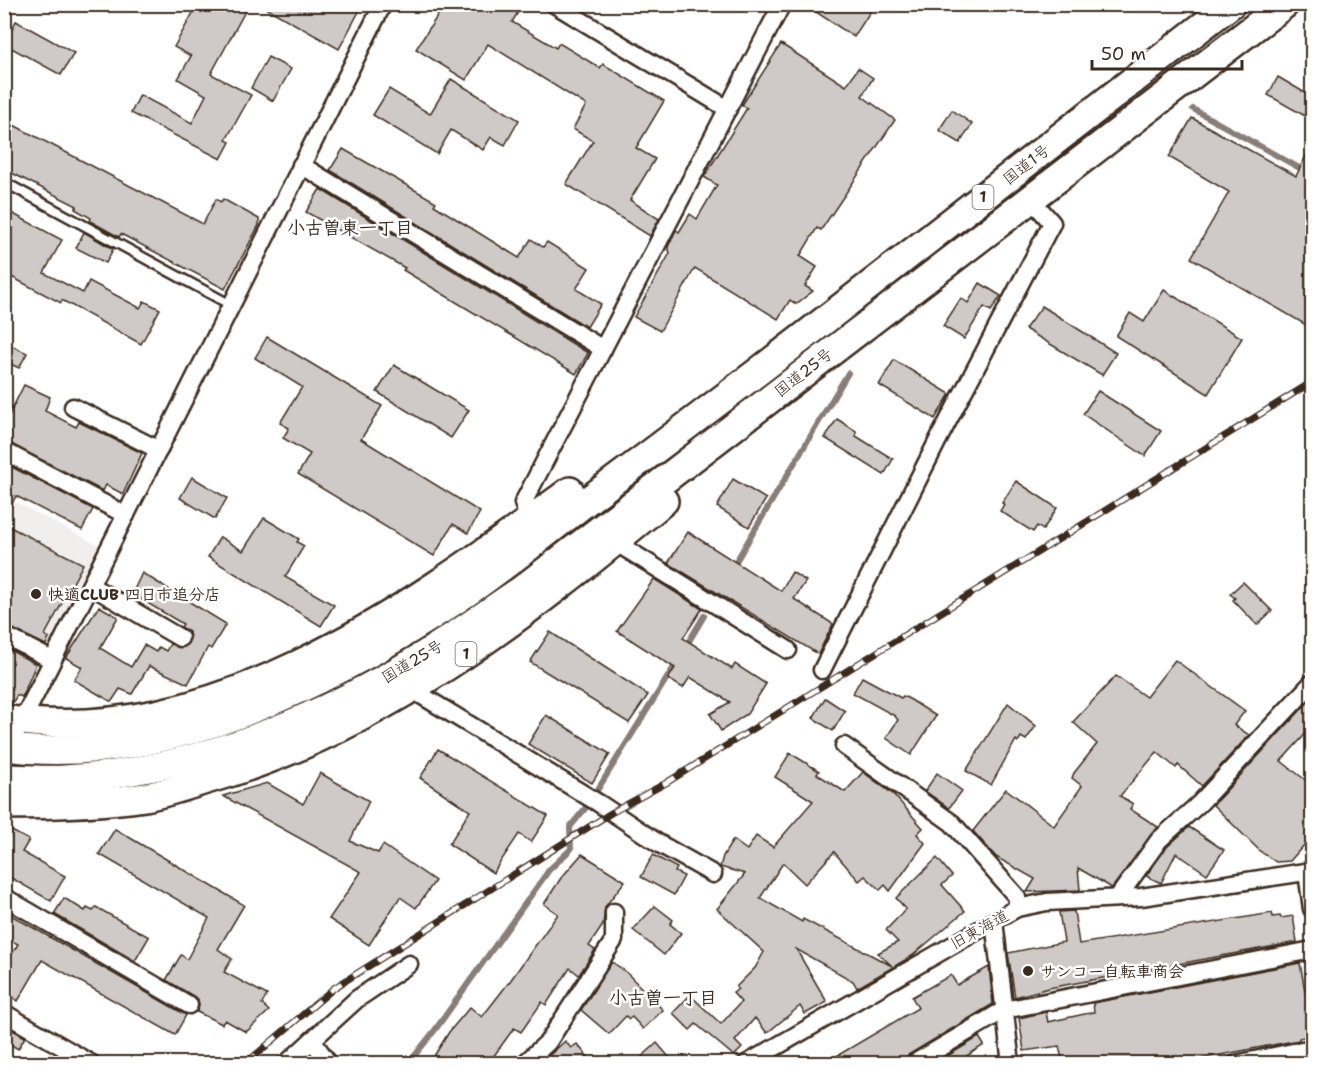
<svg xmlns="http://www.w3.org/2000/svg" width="1317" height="1068" viewBox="0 0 1317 1068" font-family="'Shantell Sans','Klee One',sans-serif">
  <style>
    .built { fill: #f1efee }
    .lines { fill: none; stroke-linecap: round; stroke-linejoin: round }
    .stream { stroke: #887e77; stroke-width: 6 }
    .building { fill: #cfcac7; stroke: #3b2a1e; stroke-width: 1.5 }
    .service-casing { stroke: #3b2a1e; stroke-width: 13 }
    .minor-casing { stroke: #3b2a1e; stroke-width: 21 }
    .trunk-casing { stroke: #3b2a1e; stroke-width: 32 }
    .service { stroke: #fff; stroke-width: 8 }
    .minor { stroke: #fff; stroke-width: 16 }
    .trunk { stroke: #fff; stroke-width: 27 }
    .rail-casing { stroke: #3b2a1e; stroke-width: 7 }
    .rail { stroke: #fff; stroke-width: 4.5; stroke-dasharray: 14; stroke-linecap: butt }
    .poi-dot { fill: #3b2a1e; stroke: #fff; stroke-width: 2 }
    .labels { text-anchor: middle; stroke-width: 5; stroke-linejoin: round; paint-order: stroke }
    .shield { fill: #fff; stroke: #766a62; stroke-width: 1.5 }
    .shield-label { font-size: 15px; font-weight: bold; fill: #3b2a1e }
    .street-label { font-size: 16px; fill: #3b2a1e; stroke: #fff }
    .poi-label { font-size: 16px; font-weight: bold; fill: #3b2a1e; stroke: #fff; text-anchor: start }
    .neighbourhood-label { font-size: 18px; font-weight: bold; fill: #3b2a1e; stroke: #fff }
  </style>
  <rect width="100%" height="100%" fill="#fff"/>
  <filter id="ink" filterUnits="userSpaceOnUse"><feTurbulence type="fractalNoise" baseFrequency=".0167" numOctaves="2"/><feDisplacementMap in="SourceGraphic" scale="12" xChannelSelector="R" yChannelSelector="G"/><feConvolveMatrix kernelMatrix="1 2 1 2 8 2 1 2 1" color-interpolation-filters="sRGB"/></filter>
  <g filter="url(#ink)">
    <polygon class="built" points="4,496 100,546 46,650 5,628"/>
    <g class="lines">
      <g class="stream">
        <polyline points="1193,109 1312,175"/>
        <polyline points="732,568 848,373"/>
        <polyline points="685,648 704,616"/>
        <polyline points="598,789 677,662"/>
        <polyline points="408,1064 435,1030 549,870 571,849 570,827 588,805"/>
      </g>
    </g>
    <g class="building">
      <polygon points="198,4 249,4 211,74 251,95 226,140 230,142 221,159 131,113 140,95 192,123 206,95 178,79 191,56 174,47"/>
      <polygon points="259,4 363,4 339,49"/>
      <polygon points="445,4 523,4 512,22 556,48 559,43 600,68 603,64 664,101 636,148 655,159 630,200 659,219 650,236 566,184 593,141 573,129 586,105 488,44 466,80 416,49"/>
      <polygon points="804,4 875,4 854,37"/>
      <polygon points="16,21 74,53 61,75 4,44"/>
      <polygon points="781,44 846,86 858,68 873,78 862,96 895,120 821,230 817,228 800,256 817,267 805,286 813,291 796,304 790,300 778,319 695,268 660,331 634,317 670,253 668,247 676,230 679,232 690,214 697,219 717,185 704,177 747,108 742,105"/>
      <polygon points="268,57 291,69 273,101 251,88"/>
      <polygon points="1278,77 1312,97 1312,120 1268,95"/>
      <polygon points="451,79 519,120 505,145 491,137 483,150 451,130 437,154 373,115 389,89 430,114"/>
      <polygon points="952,110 972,124 960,143 939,130"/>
      <polygon points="1192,118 1296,176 1312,144 1312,313 1306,325 1191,258 1229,192 1169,157"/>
      <polygon points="4,120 203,224 216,199 221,202 223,199 259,219 259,225 225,289 121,234 119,237 90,221 91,218 75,209 77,206 4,169"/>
      <polygon points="343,149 436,202 434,205 519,258 531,239 543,247 547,242 589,268 576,289 601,304 587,327 330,170"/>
      <polygon points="320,189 588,353 576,374 403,270 405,268 306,212"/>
      <polygon points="4,209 62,240 44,273 83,293 89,281 140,308 144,301 160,309 141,344 62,300 61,303 4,273"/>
      <polygon points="84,232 113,249 106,263 76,248"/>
      <polygon points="980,283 1001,296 991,311 984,307 964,339 943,326 961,298 968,303"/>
      <polygon points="1164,290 1242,338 1208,394 1116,336 1130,313 1144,322"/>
      <polygon points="1042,306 1116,353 1102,375 1025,329"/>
      <polygon points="267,337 382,406 361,439 480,512 468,533 453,524 434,556 298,474 310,454 283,438 289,428 280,423 302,387 255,358"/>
      <polygon points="4,342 27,353 19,368 4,361"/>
      <polygon points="894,360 950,394 935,419 879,385"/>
      <polygon points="394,365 469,410 451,438 377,392"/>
      <polygon points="24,385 50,397 45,411 76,427 79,422 142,453 123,494 106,485 103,491 4,441 4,413 9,415"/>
      <polygon points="1098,391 1161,431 1145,456 1083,414"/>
      <polygon points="837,419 856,431 856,436 893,459 884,475 825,438"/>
      <polygon points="4,463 93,509 82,530 16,496 4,519"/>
      <polygon points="192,477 227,498 215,519 180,498"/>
      <polygon points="733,479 766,499 749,527 717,507"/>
      <polygon points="1016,481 1057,508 1043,530 1037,526 1033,532 1000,511 1004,504 1002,503"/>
      <polygon points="264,518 299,539 297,542 304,546 285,577 334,605 321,626 208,557 220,537 243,551"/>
      <polygon points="4,524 83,564 45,635 49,638 46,645 4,625"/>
      <polygon points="688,532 781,591 792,572 806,581 794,599 833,624 818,654 668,563"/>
      <polygon points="142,573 226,624 211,649 208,647 188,684 149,666 132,694 120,689 112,701 110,701 74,680 82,667 66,658 99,606 118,617 100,648 131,667 144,645 156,652 159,647 166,651 170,644 185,647 190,639 189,632 181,627 183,624 132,594"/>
      <polygon points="654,579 702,609 683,638 732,669 735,664 766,684 747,714 721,731 710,714 730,702 690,677 683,688 668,679 675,668 617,631"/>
      <polygon points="1243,582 1272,611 1257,625 1233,600 1235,598 1230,594"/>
      <polygon points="550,632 648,695 629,723 530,662"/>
      <polygon points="4,647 36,664 22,697 17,695 12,704 4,703"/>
      <polygon points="1175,660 1245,711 1234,725 1249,735 1202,786 1178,765 1176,768 1157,752 1120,796 1133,804 1130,809 1158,827 1112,888 1078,868 1080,890 1027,892 1035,879 996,857 973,831 1006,789 1054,826 1082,786 1072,778 1074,773 1097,744 1073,722 1116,676 1146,697"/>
      <polygon points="862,677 901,698 903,696 911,700 936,716 911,755 886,738 898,720 895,716 853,693"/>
      <polygon points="825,698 845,711 833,731 813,718"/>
      <polygon points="1312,698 1312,727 1281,761 1312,785 1312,836 1290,861 1276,862 1261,852 1213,805"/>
      <polygon points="1008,703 1036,726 1026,740 1021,737 1018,742 1016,740 991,785 966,771"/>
      <polygon points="546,715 610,754 592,783 528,744"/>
      <polygon points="438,749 548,816 531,842 519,834 493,873 449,844 470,811 420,778"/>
      <polygon points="790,753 819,771 817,774 845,792 863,772 894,795 923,828 917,834 925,843 890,891 885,885 880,890 865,876 859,881 834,852 805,884 783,863 760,898 802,922 803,919 892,966 878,953 898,942 886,930 906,909 896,898 937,858 952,876 942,885 965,911 912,956 857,988 853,981 796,949 827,1002 805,1014 800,1006 767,1033 755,1018 735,1041 742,1048 734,1056 696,1024 690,1030 673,1013 690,995 721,1024 741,1002 733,993 738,989 736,987 755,968 764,952 717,909 745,874 720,867 723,856 733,840 747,850 756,836 773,847 813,801 775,777"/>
      <polygon points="320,773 369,801 350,841 378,853 383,845 435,881 416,908 400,897 369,945 329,919 361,872 223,796 267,783 303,804"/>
      <polygon points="937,773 962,791 949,808 925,791"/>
      <polygon points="4,827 29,840 22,852 65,876 51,901 8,876 4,883"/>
      <polygon points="1189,827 1224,850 1207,874 1176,853 1161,883 1146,876 1167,847"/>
      <polygon points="115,829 244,905 218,949 232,959 224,972 267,995 262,1004 269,1011 246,1032 225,1020 222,1024 197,1012 199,1006 198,999 166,980 181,955 187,959 209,918 99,854"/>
      <polygon points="582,854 625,881 605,907 603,925 589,946 595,950 579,975 570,968 546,1005 542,1002 521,1032 514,1028 488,1064 429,1064 449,1032 470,1007 482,1017 510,981 558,914 544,904 561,878"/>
      <polygon points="653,855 677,868 675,872 684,876 674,895 641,877"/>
      <polygon points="64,898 85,911 87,908 93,911 96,907 149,937 135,961 54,914"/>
      <polygon points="655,906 673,920 670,924 681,933 664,955 633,930"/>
      <polygon points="4,911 186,1015 175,1035 42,960 18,1001 4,992 4,967 18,944 4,937"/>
      <polygon points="1074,911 1079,944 1272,913 1273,917 1280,916 1281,918 1293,916 1297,942 1049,988 1015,997 1008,953 1064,942 1059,912"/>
      <polygon points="612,962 625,971 663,1010 643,1029 632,1017 629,1019 626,1016 609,1034 581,1010"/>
      <polygon points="1300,963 1307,1002 1312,1001 1312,1035 1299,1038 1299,1040 1173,1064 1063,1064 1059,1046 1024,1051 1019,1018 1046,1012 1048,1022 1094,1012 1093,1003"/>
      <polygon points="989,967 993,1004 908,1055 903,1064 823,1064 918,1008 912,997 951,975 957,985"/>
      <polygon points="11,1029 25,1037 18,1049 5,1041"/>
      <polygon points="979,1037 984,1045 954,1064 934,1064"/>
      <polygon points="565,1041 571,1048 577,1044 594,1064 540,1064"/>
      <polygon points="657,1043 675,1064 634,1064"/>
    </g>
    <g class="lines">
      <g class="service-casing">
        <polyline id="service" points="4,182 231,305"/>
      </g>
      <g class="minor-casing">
        <g id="minor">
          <polyline points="554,4 728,109"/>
          <polyline points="301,165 603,349"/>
          <polyline points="73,407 159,450"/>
          <polyline points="4,451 126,515"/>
          <polyline points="529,521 523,503 782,4"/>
          <polyline points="615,542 788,650"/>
          <polyline points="91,586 180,638"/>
          <polyline points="4,635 52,660"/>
          <polyline points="822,670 938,440 1052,223 1032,200"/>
          <polyline points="411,689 600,804 658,843 713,874"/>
          <polyline points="16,733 383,4"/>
          <polyline points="844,746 952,823 1017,897 1017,908"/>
          <polyline points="1307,872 1312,909"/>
          <polyline points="4,897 189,1005"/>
          <polyline points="1118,897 1159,840 1200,803 1312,683"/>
          <polyline points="994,921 1011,1064"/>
          <polyline points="4,1013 92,1064"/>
          <polyline points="312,1040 329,1064"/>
          <polyline points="286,1064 357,999 409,964"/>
          <polyline points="524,1064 548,1042 614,940 614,912"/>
          <polyline points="746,1064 1017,908 1047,902 1141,897 1312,871"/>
          <polyline points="913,1064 1004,1010 1312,950"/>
          <polyline points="1236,1064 1312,1048"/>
        </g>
      </g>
      <g class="trunk-casing">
        <g id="trunk">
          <path d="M 4,719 C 215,751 408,608 570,491"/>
          <path d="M 4,747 C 161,769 330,684 456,600 C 503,569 547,532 591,498 C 662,445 732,392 802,338 C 945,227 1088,116 1231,4"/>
          <path d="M 4,778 C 24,778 44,780 64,779 C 181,773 298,728 399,670 C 441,646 481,617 521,590 L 1285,4"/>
          <path d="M 4,805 C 51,805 98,804 145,797 C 166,793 186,786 206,780 C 380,731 527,615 664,501"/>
        </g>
      </g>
      <use href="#service" class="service"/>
      <use href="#minor" class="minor"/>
      <use href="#trunk" class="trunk"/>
      <g class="rail-casing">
        <polyline id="rail" points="245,1064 334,988 611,813 666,783 1312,382"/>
      </g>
      <use href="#rail" class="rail"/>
    </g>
  </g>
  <g class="poi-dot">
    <circle cx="36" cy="594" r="6"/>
    <circle cx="1028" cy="971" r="6"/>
  </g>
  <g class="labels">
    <g class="shield">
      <rect x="972.5" y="185" width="21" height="24" rx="4.5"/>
      <rect x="455.5" y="642" width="21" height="24" rx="4.5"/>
    </g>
    <g class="shield-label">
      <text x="983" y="202">1</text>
      <text x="466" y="659">1</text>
    </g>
    <g class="street-label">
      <text transform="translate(1026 164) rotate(-38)" y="6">国道1号</text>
      <text transform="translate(803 372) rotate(-38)" y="6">国道25号</text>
      <text transform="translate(412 661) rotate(-31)" y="6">国道25号</text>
      <text transform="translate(979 929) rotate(-29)" y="6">旧東海道</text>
    </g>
    <g class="poi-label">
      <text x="48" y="600">快適CLUB 四日市追分店</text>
      <text x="1040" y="977">サンコー自転車商会</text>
    </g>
    <g class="neighbourhood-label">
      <text x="350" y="234">小古曽東一丁目</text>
      <text x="663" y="1004">小古曽一丁目</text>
    </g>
  </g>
  <rect width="1317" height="1068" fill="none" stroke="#fff" stroke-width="24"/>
  <rect x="12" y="12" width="1293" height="1044" fill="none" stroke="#3b2a1e" stroke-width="2" filter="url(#ink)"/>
  <path d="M1092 60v9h150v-9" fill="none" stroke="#3b2a1e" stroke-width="3"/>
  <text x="1101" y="60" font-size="18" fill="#3b2a1e" stroke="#ffffff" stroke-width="4.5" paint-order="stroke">50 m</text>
</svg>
